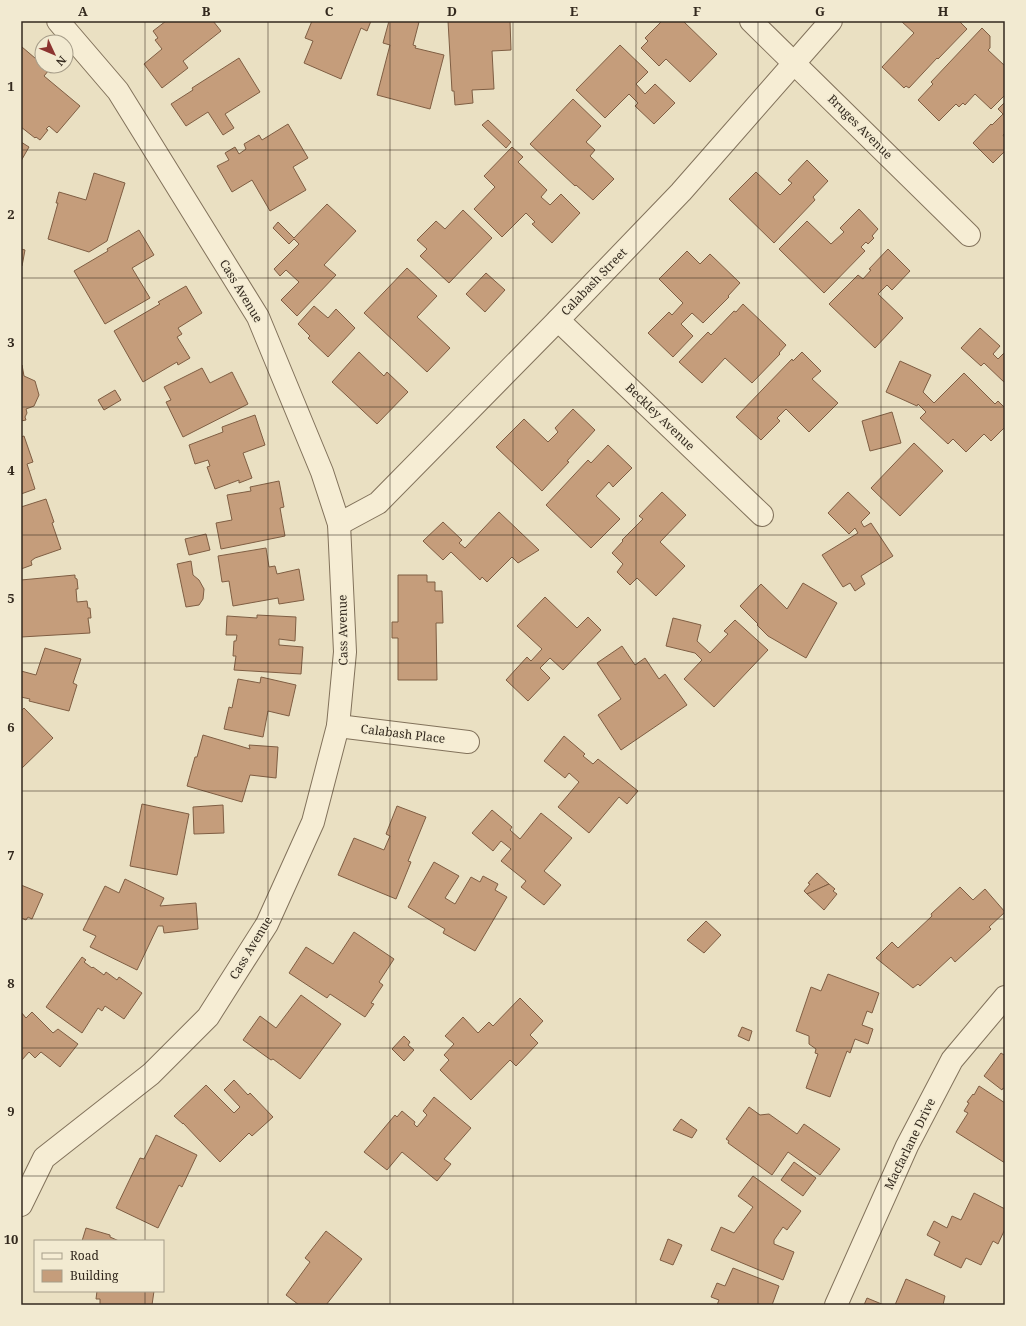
<svg xmlns="http://www.w3.org/2000/svg" width="1026" height="1326" viewBox="0 0 1026 1326" font-family="'Noto Serif',serif">
  <style>
    .building { fill: #c59d7b; stroke: #7f5e43 }
    .lines { fill: none; stroke-linecap: round; stroke-linejoin: round }
    .minor-casing { stroke: #82725b; stroke-width: 24 }
    .minor { stroke: #f6edd4; stroke-width: 22 }
    .grid { fill: none; stroke: #33291e; stroke-width: 1; stroke-opacity: 0.55 }
    .labels { text-anchor: middle; stroke-width: 3; stroke-linejoin: round; paint-order: stroke }
    .street-label { font-size: 12px; fill: #33291e; stroke: #f2ead1 }
    .neatline { fill: none; stroke: #33291e; stroke-width: 1.5 }
    .grid-label { font-size: 13px; text-anchor: middle; font-weight: bold; fill: #33291e }
  </style>
  <rect width="100%" height="100%" fill="#eae0c2"/>
  <g class="building">
    <polygon points="166,21 213,21 221,31 183,61 188,68 162,88 144,64 162,49 155,40 158,38 153,31"/>
    <polygon points="312,21 371,21 367,31 361,28 341,79 304,63 313,41 305,38"/>
    <polygon points="389,21 413,21 419,22 413,45 416,46 415,48 444,55 430,109 377,95 390,45 383,43"/>
    <polygon points="448,21 510,21 511,50 492,51 494,89 472,90 473,103 455,105 454,91 452,91"/>
    <polygon points="662,21 683,21 717,54 690,82 666,59 659,66 641,48 648,41 645,38"/>
    <polygon points="901,21 961,21 960,22 967,29 938,59 937,58 909,88 906,86 904,88 882,67 914,33"/>
    <polygon points="982,28 990,36 990,48 988,50 1005,66 1005,95 991,109 975,94 965,105 963,103 959,107 956,104 939,121 918,100 933,84 931,82"/>
    <polygon points="620,45 648,72 636,84 645,94 655,84 675,103 654,124 635,106 638,103 629,94 605,118 576,90"/>
    <polygon points="22,47 42,64 42,66 49,70 44,76 80,106 57,133 49,126 46,129 48,130 40,140 36,137 35,138 21,127 21,49"/>
    <polygon points="239,58 260,92 225,114 234,128 223,135 208,112 186,126 171,104 193,90 192,88"/>
    <polygon points="573,99 601,126 586,142 595,150 590,156 614,179 593,200 576,185 575,186 530,144"/>
    <polygon points="1005,102 1005,133 1003,135 1005,138 1005,151 993,163 973,143 991,124 992,125 1003,114 998,109"/>
    <polygon points="488,120 511,142 506,148 482,125"/>
    <polygon points="288,124 308,158 293,167 306,190 270,211 252,180 232,192 217,166 229,160 225,153 235,147 239,154 246,149 244,144 259,135 262,140"/>
    <polygon points="21,142 29,147 21,161"/>
    <polygon points="512,147 523,157 518,162 547,190 541,197 550,205 561,194 580,213 552,243 532,224 535,222 526,213 502,237 474,209 495,187 484,176"/>
    <polygon points="807,160 828,181 813,197 815,200 774,243 729,199 756,172 780,195 792,183 788,180"/>
    <polygon points="94,173 125,183 107,241 89,252 48,239 58,203 56,203 59,192 86,200"/>
    <polygon points="327,204 356,231 324,265 336,275 297,316 281,300 299,282 286,270 280,276 274,269 299,244 294,239 289,244 273,228 278,222 294,238"/>
    <polygon points="859,209 878,229 872,236 874,238 868,244 866,242 861,247 865,251 824,293 779,249 807,221 831,244 844,232 840,228"/>
    <polygon points="463,210 492,238 449,283 420,256 427,249 417,240 436,221 445,229"/>
    <polygon points="139,230 154,255 132,268 150,298 105,324 74,271 108,251 107,249"/>
    <polygon points="21,249 25,250 22,266 21,266"/>
    <polygon points="888,249 910,271 892,290 887,285 878,294 903,318 875,348 829,304 858,275 863,279 871,270 869,269"/>
    <polygon points="687,251 700,264 710,254 740,283 728,296 729,297 703,323 692,313 681,324 693,336 673,357 648,333 669,312 672,315 683,303 659,279"/>
    <polygon points="407,268 437,296 417,317 450,348 427,372 364,313"/>
    <polygon points="486,273 505,290 485,312 466,294"/>
    <polygon points="186,286 202,313 178,328 182,334 177,337 190,358 178,365 177,362 143,382 114,331 160,304 158,302"/>
    <polygon points="743,304 786,345 779,353 780,354 752,383 725,358 702,383 679,362 708,332 711,335 734,311 736,312"/>
    <polygon points="314,306 328,318 336,309 355,328 328,357 308,338 310,336 298,324"/>
    <polygon points="980,328 1000,346 993,354 998,359 1005,352 1005,383 984,363 981,366 961,348"/>
    <polygon points="359,352 384,376 387,372 408,392 377,424 332,382"/>
    <polygon points="802,352 821,371 812,379 838,403 809,432 786,409 777,418 780,421 761,440 736,417 792,359 793,361"/>
    <polygon points="900,361 931,375 923,392 934,403 964,373 995,404 998,401 1005,408 1005,427 991,441 984,434 966,452 953,439 948,444 920,418 926,412 918,404 917,406 886,392"/>
    <polygon points="22,365 24,376 35,381 39,395 34,406 26,409 27,413 25,417 26,420 21,421"/>
    <polygon points="202,368 210,383 232,372 248,404 183,437 166,402 171,400 164,387"/>
    <polygon points="115,390 121,400 104,410 98,400"/>
    <polygon points="573,409 595,430 567,461 569,462 542,491 496,447 524,419 548,442 558,432 555,428"/>
    <polygon points="892,412 901,443 870,451 862,421"/>
    <polygon points="255,415 265,445 243,453 252,478 239,483 239,480 215,489 207,467 210,466 208,460 195,464 189,445 223,432 222,427"/>
    <polygon points="24,436 33,462 27,464 35,489 21,494 21,437"/>
    <polygon points="914,443 943,471 900,516 871,488"/>
    <polygon points="608,445 632,468 613,487 609,482 596,496 620,519 591,548 546,505 588,460 591,463"/>
    <polygon points="279,481 284,507 280,508 285,536 221,549 216,523 232,520 227,495 251,491 250,487"/>
    <polygon points="662,492 686,515 660,542 685,566 656,596 637,578 630,585 617,572 623,564 612,553 623,541 622,540 643,519 639,516"/>
    <polygon points="848,492 870,513 861,522 864,527 871,523 893,556 861,576 865,584 855,591 850,583 843,587 822,555 858,533 855,528 849,534 828,513"/>
    <polygon points="46,499 54,522 52,523 61,549 35,558 31,561 32,565 21,569 21,507"/>
    <polygon points="499,512 539,550 518,563 512,557 487,582 482,577 480,580 451,552 443,560 423,541 443,522 462,540 459,543 465,548"/>
    <polygon points="206,534 210,550 189,555 185,539"/>
    <polygon points="266,548 269,567 275,566 277,574 299,569 304,600 279,604 278,598 233,606 229,581 222,582 218,556"/>
    <polygon points="191,561 193,575 199,580 204,589 203,599 199,605 186,607 177,564"/>
    <polygon points="75,575 75,578 77,579 78,589 76,589 77,602 87,601 88,608 90,608 91,618 88,618 90,633 21,637 21,580"/>
    <polygon points="398,575 427,575 427,582 435,582 435,591 442,591 443,623 436,623 437,680 398,680 398,638 392,638 392,622 398,622"/>
    <polygon points="803,583 837,603 806,658 768,636 757,625 758,624 740,606 761,584 787,609"/>
    <polygon points="545,597 577,628 588,617 601,630 563,670 550,658 540,668 550,678 528,701 506,680 527,657 531,661 542,649 517,626"/>
    <polygon points="257,615 296,617 295,641 279,639 279,645 303,647 301,674 234,670 236,656 233,656 234,641 236,641 237,635 226,635 227,616 257,618"/>
    <polygon points="673,618 701,625 697,641 710,653 728,634 724,631 735,620 768,650 714,707 684,679 702,660 695,653 666,646"/>
    <polygon points="622,646 635,665 645,658 659,679 665,674 687,705 621,750 598,715 621,699 597,663"/>
    <polygon points="45,648 81,659 73,683 77,685 69,711 29,701 30,699 21,697 21,671 36,675"/>
    <polygon points="261,677 296,685 289,716 268,711 263,737 224,729 229,707 232,708 238,679 260,683"/>
    <polygon points="24,708 53,738 21,769 21,711"/>
    <polygon points="203,735 250,749 249,745 278,747 276,778 250,775 242,802 187,786 195,757 197,757"/>
    <polygon points="564,736 585,754 583,756 593,764 598,759 638,791 627,804 619,797 589,833 558,807 579,782 569,773 565,778 544,761"/>
    <polygon points="142,804 189,814 177,875 130,866"/>
    <polygon points="223,805 224,833 194,834 193,807"/>
    <polygon points="397,806 426,817 408,861 411,862 396,899 338,875 354,838 384,850 390,836 386,834"/>
    <polygon points="492,810 512,827 510,830 520,839 541,813 572,838 544,871 561,885 544,905 521,887 526,881 501,861 511,849 501,841 493,851 472,833"/>
    <polygon points="434,862 459,876 445,898 455,904 471,877 480,882 483,876 498,884 495,890 507,897 475,951 443,933 445,929 408,907"/>
    <polygon points="817,873 829,884 807,894 804,891 810,884 808,883"/>
    <polygon points="125,879 164,898 160,906 196,903 198,929 164,933 163,926 158,926 137,970 90,947 96,936 83,930 105,886 119,893"/>
    <polygon points="829,884 835,889 833,891 837,894 824,910 807,894"/>
    <polygon points="21,885 43,894 32,919 28,917 26,920 21,918"/>
    <polygon points="960,887 973,900 985,889 1005,912 989,927 991,929 955,962 951,957 920,986 918,984 913,988 876,958 892,942 898,948 932,916 931,914"/>
    <polygon points="706,921 721,935 704,953 687,940"/>
    <polygon points="354,932 394,959 379,982 383,985 371,1003 374,1004 365,1017 330,994 327,998 289,973 306,947 333,964"/>
    <polygon points="82,957 86,960 84,962 92,968 93,967 104,975 106,972 117,980 119,977 142,993 124,1019 105,1006 102,1011 98,1008 82,1033 46,1007"/>
    <polygon points="828,974 879,993 872,1013 867,1011 862,1025 873,1029 868,1044 855,1039 850,1053 847,1051 830,1097 806,1088 818,1054 815,1053 816,1049 809,1044 809,1036 796,1031 811,987 821,991"/>
    <polygon points="301,995 341,1024 300,1079 273,1059 271,1060 243,1040 260,1016 276,1028"/>
    <polygon points="520,998 543,1021 530,1035 538,1043 516,1066 510,1060 471,1100 440,1070 449,1060 444,1055 454,1044 445,1036 463,1017 478,1033 489,1022 493,1026"/>
    <polygon points="21,1012 26,1018 32,1012 53,1033 58,1029 78,1044 60,1067 41,1052 35,1058 29,1052 21,1061"/>
    <polygon points="742,1027 752,1031 749,1041 738,1036"/>
    <polygon points="404,1036 410,1042 408,1045 414,1050 404,1061 392,1049"/>
    <polygon points="1001,1053 1004,1055 1005,1053 1005,1089 1003,1088 1002,1090 984,1076"/>
    <polygon points="234,1080 248,1095 250,1093 273,1117 252,1136 249,1133 220,1162 183,1123 183,1124 174,1116 206,1085 234,1113 240,1107 224,1090"/>
    <polygon points="979,1086 1005,1103 1005,1163 956,1132 968,1113 964,1111 969,1103 967,1102 973,1094 974,1095"/>
    <polygon points="434,1097 471,1128 444,1159 451,1164 437,1181 402,1152 387,1170 364,1152 395,1115 397,1117 402,1111 415,1122 414,1124 417,1127 427,1115 423,1111"/>
    <polygon points="749,1107 760,1115 769,1114 797,1134 804,1124 840,1149 820,1175 788,1152 772,1175 728,1143 729,1141 726,1139"/>
    <polygon points="681,1119 697,1130 692,1138 673,1130"/>
    <polygon points="156,1135 197,1155 182,1187 179,1185 158,1228 116,1208 140,1158 144,1159"/>
    <polygon points="794,1162 816,1178 803,1196 781,1180"/>
    <polygon points="753,1176 801,1211 787,1230 783,1227 774,1240 774,1244 794,1252 783,1280 711,1250 721,1227 734,1233 753,1207 738,1196"/>
    <polygon points="974,1193 1005,1209 1005,1229 998,1244 993,1241 981,1265 966,1258 961,1268 934,1255 940,1242 927,1235 934,1221 947,1228 952,1216 961,1220"/>
    <polygon points="86,1228 110,1235 110,1237 119,1241 82,1241"/>
    <polygon points="326,1231 362,1259 326,1305 299,1305 286,1295 310,1262 305,1258"/>
    <polygon points="668,1239 682,1245 673,1265 660,1260"/>
    <polygon points="733,1268 779,1286 772,1305 717,1305 719,1300 711,1297 717,1283 725,1286"/>
    <polygon points="906,1279 945,1296 943,1305 895,1305"/>
    <polygon points="97,1291 154,1291 152,1305 100,1305 100,1299 96,1299"/>
    <polygon points="867,1298 884,1305 864,1305"/>
  </g>
  <g class="lines">
    <g class="minor-casing">
      <g id="minor">
        <polyline points="751,21 969,235"/>
        <polyline points="558,320 762,515"/>
        <polyline points="339,524 378,503 558,320 681,192 831,21"/>
        <polyline points="338,726 468,742"/>
        <polyline points="21,1205 44,1158 151,1074 208,1017 267,924 313,822 338,726 345,652 339,524 322,472 258,317 118,91 58,21"/>
        <polyline points="836,1305 907,1146 952,1060 1005,997"/>
      </g>
    </g>
    <use href="#minor" class="minor"/>
  </g>
  <path class="grid" d="M 145,21 L 145,1241M 268,21 L 268,1305M 390,21 L 390,1305M 513,21 L 513,1305M 636,21 L 636,1305M 758,21 L 758,1305M 881,21 L 881,1305M 21,150 L 1005,150M 21,278 L 1005,278M 21,407 L 1005,407M 21,535 L 1005,535M 21,663 L 1005,663M 21,791 L 1005,791M 21,919 L 1005,919M 21,1048 L 1005,1048M 21,1176 L 1005,1176M 145,1291 L 145,1305"/>
  <g class="labels">
    <g class="street-label">
      <text transform="translate(860 127) rotate(45)" y="4">Bruges Avenue</text>
      <text transform="translate(594 282) rotate(-46)" y="4">Calabash Street</text>
      <text transform="translate(241 291) rotate(59)" y="4">Cass Avenue</text>
      <text transform="translate(660 417) rotate(44)" y="4">Beckley Avenue</text>
      <text transform="translate(343 630) rotate(-91)" y="4">Cass Avenue</text>
      <text transform="translate(403 734) rotate(7)" y="4">Calabash Place</text>
      <text transform="translate(251 948) rotate(-59)" y="4">Cass Avenue</text>
      <text transform="translate(910 1144) rotate(-64)" y="4">Macfarlane Drive</text>
    </g>
  </g>
  <rect width="1026" height="1326" fill="none" stroke="#f2ead1" stroke-width="44"/>
  <rect x="34" y="1240" width="130" height="52" fill="#f2ead1" stroke="#a69d89"/>
  <rect x="42" y="1253" width="20" height="6" fill="#f6edd4" stroke="#a69d89"/>
  <text x="70" y="1260" font-size="12" fill="#33291e">Road</text>
  <rect x="42" y="1270" width="20" height="12" fill="#c59d7b" stroke="#a69d89"/>
  <text x="70" y="1280" font-size="12" fill="#33291e">Building</text>
  <g transform="translate(54 54) rotate(134)"><circle r="19" fill="#f2ead1" stroke="#a69d89"/>
  <path d="M0-3L7 15L0 10L-7 15Z" fill="#8c3430"/>
  <text y="-6" font-size="11" font-weight="bold" text-anchor="middle" fill="#33291e">N</text>
  </g>
  <rect x="22" y="22" width="982" height="1282" class="neatline"/>
  <g class="grid-label">
    <text x="83" y="16">A</text>
    <text x="206" y="16">B</text>
    <text x="329" y="16">C</text>
    <text x="452" y="16">D</text>
    <text x="574" y="16">E</text>
    <text x="697" y="16">F</text>
    <text x="820" y="16">G</text>
    <text x="943" y="16">H</text>
    <text x="11" y="91">1</text>
    <text x="11" y="219">2</text>
    <text x="11" y="347">3</text>
    <text x="11" y="475">4</text>
    <text x="11" y="603">5</text>
    <text x="11" y="732">6</text>
    <text x="11" y="860">7</text>
    <text x="11" y="988">8</text>
    <text x="11" y="1116">9</text>
    <text x="11" y="1244">10</text>
  </g>
</svg>
